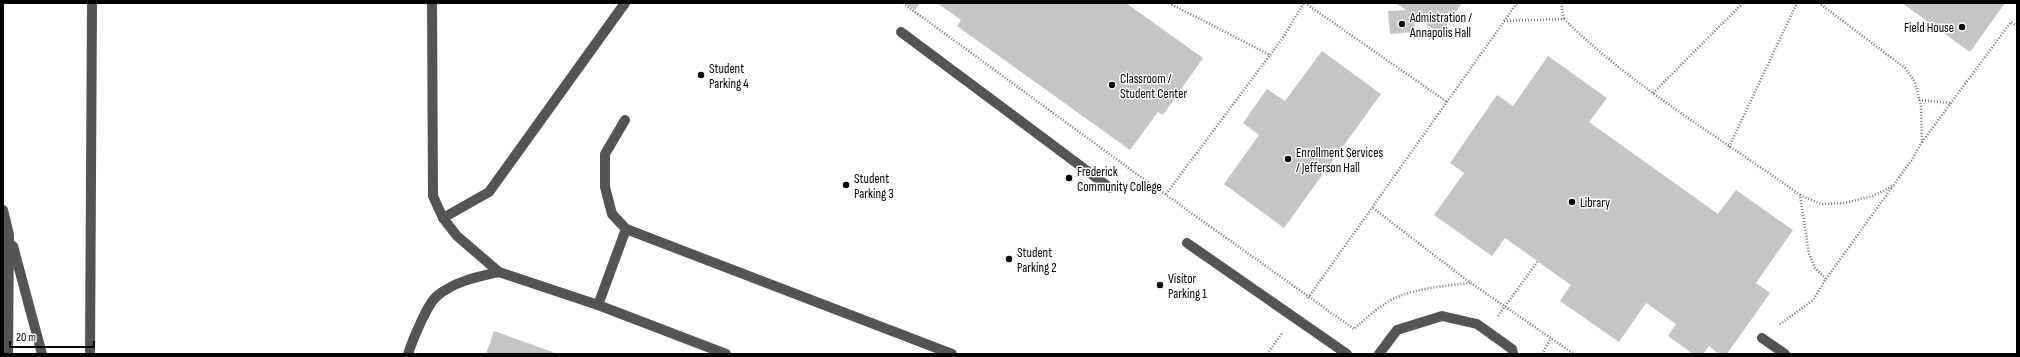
<svg xmlns="http://www.w3.org/2000/svg" width="2020" height="357" viewBox="0 0 2020 357" font-family="'Sofia Sans Condensed',sans-serif">
  <style>
    .building { fill: #c4c4c4 }
    .lines { fill: none; stroke-linecap: round; stroke-linejoin: round }
    .path { stroke: #767676; stroke-width: 2.5; stroke-dasharray: 1 2; stroke-linecap: butt }
    .minor { stroke: #545454; stroke-width: 10 }
    .poi-dot { fill: #000; stroke: #fff; stroke-width: 1.5 }
    .labels { text-anchor: middle; stroke-width: 3; stroke-linejoin: round; paint-order: stroke }
    .poi-label { font-size: 13px; fill: #000; stroke: #fff; text-anchor: start }
  </style>
  <rect width="100%" height="100%" fill="#fff"/>
  <g class="building">
    <polygon points="905,3 920,3 915,10"/>
    <polygon points="937,3 1126,3 1203,58 1163,115 1158,112 1130,150 957,26 961,20"/>
    <polygon points="1396,3 1462,3 1440,34 1414,16 1415,32 1390,34 1388,11 1406,10"/>
    <polygon points="1902,3 2005,3 1970,52"/>
    <polygon points="1322,51 1381,94 1284,228 1224,184 1259,135 1243,123 1267,89 1285,101"/>
    <polygon points="1548,56 1607,98 1589,122 1718,214 1736,190 1793,230 1756,283 1770,293 1727,354 1719,354 1709,346 1703,354 1693,354 1668,336 1676,324 1646,303 1619,342 1560,301 1571,285 1505,238 1492,256 1434,215 1464,173 1450,163 1497,95 1513,106"/>
    <polygon points="494,331 558,354 486,354"/>
  </g>
  <g class="lines">
    <g class="path">
      <path d="M 903,3 L 1138,175 L 1354,329 C 1365,319 1377,308 1391,300 C 1414,288 1445,286 1470,283"/>
      <polyline points="1169,3 1270,55"/>
      <polyline points="1305,3 1447,102"/>
      <polyline points="1561,3 1564,19"/>
      <path d="M 1504,21 L 1564,19 C 1634,88 1721,138 1800,195 L 1809,254 L 1815,268 L 1826,279 L 1813,300 L 1779,325"/>
      <polyline points="1653,93 1743,3"/>
      <polyline points="1919,100 1950,103"/>
      <polyline points="1922,142 2011,22 2017,26"/>
      <polyline points="1729,147 1797,3"/>
      <polyline points="1166,194 1282,39 1304,3"/>
      <polyline points="1800,195 1821,204 1844,203 1873,196 1893,186 1913,158 1922,142 1921,106 1915,82 1905,68 1819,3"/>
      <polyline points="1373,208 1465,279 1574,354"/>
      <polyline points="1826,279 1893,186"/>
      <polyline points="1308,298 1517,3"/>
      <polyline points="1498,316 1538,261"/>
      <polyline points="1267,354 1283,332"/>
      <polyline points="1542,354 1551,338"/>
    </g>
    <g class="minor">
      <polyline points="432,3 433,196 443,218 457,236 499,272 598,305 726,354"/>
      <polyline points="901,32 1110,188"/>
      <polyline points="625,120 605,154 605,187 612,214 626,229 952,354"/>
      <polyline points="3,210 9,235 8,354"/>
      <polyline points="443,218 489,192 625,3"/>
      <polyline points="1187,243 1347,354"/>
      <polyline points="13,246 42,354"/>
      <polyline points="598,305 626,229"/>
      <polyline points="1762,338 1785,354"/>
      <polyline points="90,354 92,3"/>
      <path d="M 408,354 C 412,342 427,304 437,296 C 455,281 477,277 499,272"/>
      <polyline points="1379,354 1397,330 1442,316 1477,324 1512,349 1513,354"/>
    </g>
  </g>
  <g class="poi-dot">
    <circle cx="1402" cy="24" r="4"/>
    <circle cx="1962" cy="27" r="4"/>
    <circle cx="701" cy="75" r="4"/>
    <circle cx="1112" cy="85" r="4"/>
    <circle cx="1288" cy="159" r="4"/>
    <circle cx="1069" cy="178" r="4"/>
    <circle cx="846" cy="185" r="4"/>
    <circle cx="1572" cy="202" r="4"/>
    <circle cx="1009" cy="259" r="4"/>
    <circle cx="1160" cy="285" r="4"/>
  </g>
  <g class="labels">
    <g class="poi-label">
      <text x="1410" y="22">Admistration /<tspan x="1410" dy="15">Annapolis Hall</tspan></text>
      <text x="1954" y="32" text-anchor="end">Field House</text>
      <text x="709" y="73">Student<tspan x="709" dy="15">Parking 4</tspan></text>
      <text x="1120" y="83">Classroom /<tspan x="1120" dy="15">Student Center</tspan></text>
      <text x="1296" y="157">Enrollment Services<tspan x="1296" dy="15">/ Jefferson Hall</tspan></text>
      <text x="1077" y="176">Frederick<tspan x="1077" dy="15">Community College</tspan></text>
      <text x="854" y="183">Student<tspan x="854" dy="15">Parking 3</tspan></text>
      <text x="1580" y="207">Library</text>
      <text x="1017" y="257">Student<tspan x="1017" dy="15">Parking 2</tspan></text>
      <text x="1168" y="283">Visitor<tspan x="1168" dy="15">Parking 1</tspan></text>
    </g>
  </g>
  <rect width="2020" height="357" fill="none" stroke="#000000" stroke-width="8"/>
  <path d="M10 341v6h84v-6" fill="none" stroke="#000000" stroke-width="2"/>
  <text x="16" y="341" font-size="12" fill="#000000" stroke="#ffffff" stroke-width="3" paint-order="stroke">20 m</text>
</svg>
